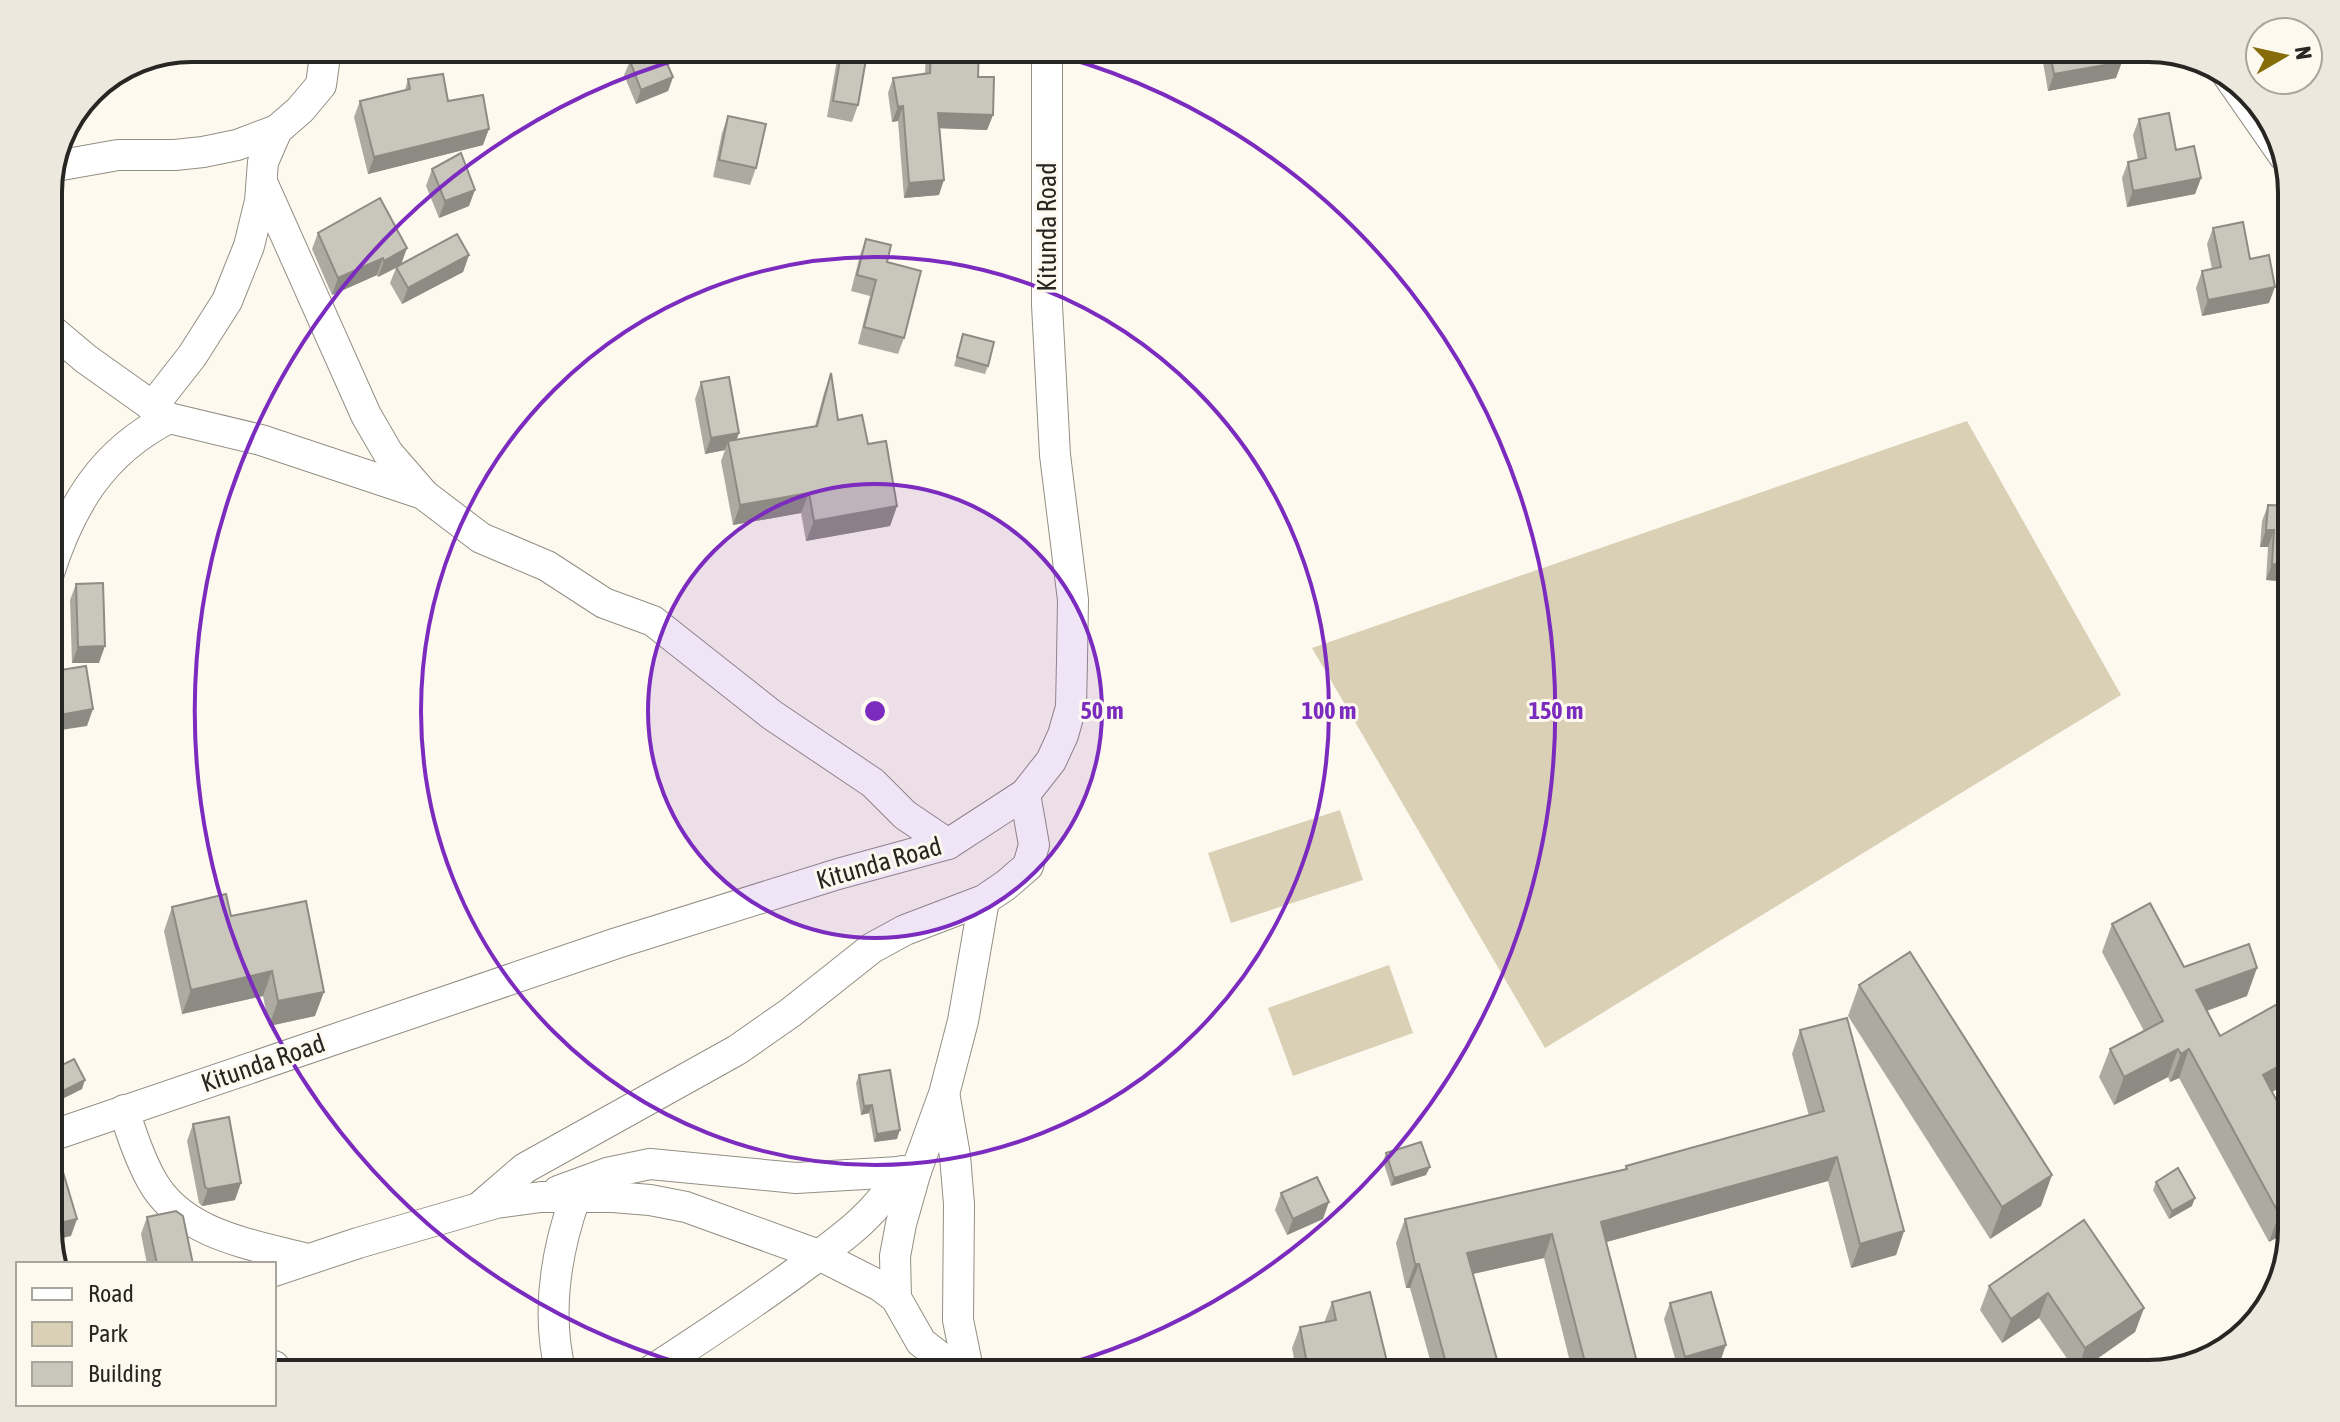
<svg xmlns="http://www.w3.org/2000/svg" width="2340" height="1422" viewBox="0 0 2340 1422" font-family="'Asap Condensed',sans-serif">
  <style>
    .green { fill: #dad0b5 }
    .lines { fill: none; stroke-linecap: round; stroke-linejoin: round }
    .minor-casing { stroke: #938f85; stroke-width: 32 }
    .minor { stroke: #fff; stroke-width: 30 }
    .wall { fill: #adaaa1 }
    .shaded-wall { fill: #8d8b83 }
    .building { fill: #c9c6bb; stroke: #8d8b83; stroke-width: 2 }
    .ring { fill: none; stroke: #7b2cbf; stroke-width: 4 }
    .labels { text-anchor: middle; stroke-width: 6; stroke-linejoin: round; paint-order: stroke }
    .street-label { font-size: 26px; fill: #272622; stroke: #fdf9ee }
    .rim { fill: none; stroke: #272622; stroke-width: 4 }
    .centre { fill: #7b2cbf; stroke: #fdf9ee; stroke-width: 4 }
    .ring-label { font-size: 24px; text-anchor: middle; font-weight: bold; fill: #7b2cbf; stroke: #fdf9ee; stroke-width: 6; stroke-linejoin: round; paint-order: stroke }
  </style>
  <rect width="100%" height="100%" fill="#fdf9ee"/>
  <g class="green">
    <polygon points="1967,421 2121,695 1545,1048 1312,648"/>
    <polygon points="1340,810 1363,880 1231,923 1208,853"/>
    <polygon points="1389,965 1413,1033 1293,1076 1268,1008"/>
  </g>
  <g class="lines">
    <g class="minor-casing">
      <g id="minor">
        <polyline points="2227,74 2284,156"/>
        <polyline points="56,166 118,155 175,155 203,152 237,145 277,130"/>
        <polyline points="262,182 366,415 388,453 421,491"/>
        <polyline points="48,327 86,359 169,418 261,440 423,494 481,538 547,566 604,603 653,621 772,715 873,783 905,815 948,844"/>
        <polyline points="152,407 192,356 227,301 249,246 260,201 263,162 277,130 300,110 321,85 326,48"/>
        <path d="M 48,576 C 70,506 102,452 169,418"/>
        <polyline points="945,1098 955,1156 959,1204 958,1320 969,1374"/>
        <path d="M 124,1110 C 131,1133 139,1157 151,1179 C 181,1235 251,1244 307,1259"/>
        <polyline points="48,1137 617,943 838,874 948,844 1025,794 1051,761 1063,735 1071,707 1072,660 1073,600 1055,455 1047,305 1047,48"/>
        <polyline points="558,1191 607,1173 650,1164 796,1178 916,1171"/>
        <polyline points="482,1205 525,1168 737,1050 790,1013 872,948 905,930 984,900 1006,885 1028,866 1034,845 1025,794"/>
        <polyline points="274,1271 358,1243 496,1203 541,1197 613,1197 650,1200 686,1207 819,1255 880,1286 896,1298 921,1342 962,1374"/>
        <polyline points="896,1298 895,1256 901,1224 916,1171 944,1094 963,1021 984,900"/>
        <polyline points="274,1366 276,1374"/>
        <path d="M 561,1374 C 546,1315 555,1255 575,1198"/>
        <path d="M 646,1374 C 697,1341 747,1308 795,1273 C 839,1240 873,1219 902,1171"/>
      </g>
    </g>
    <use href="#minor" class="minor"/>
  </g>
  <g class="wall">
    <polygon points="624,48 683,48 664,56 673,77 668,91 636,104 624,75 630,61"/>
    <polygon points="839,48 868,48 858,105 852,122 827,117"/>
    <polygon points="926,48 979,48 978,77 993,115 987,130 940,128 939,195 904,198 898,121 892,122 888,93 893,78 925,74"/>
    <polygon points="2048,48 2119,48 2116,78 2048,91 2043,62"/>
    <polygon points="408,79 448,101 483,145 368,174 354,117 360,101 405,90"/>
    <polygon points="728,116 756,168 750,185 713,177 722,133"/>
    <polygon points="2139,119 2176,150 2201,178 2195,194 2127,207 2122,178 2128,162 2138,160 2133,135"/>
    <polygon points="432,169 469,206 439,218 426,186"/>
    <polygon points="2213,228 2250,259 2269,303 2202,316 2196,288 2202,271 2212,269 2207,244"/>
    <polygon points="318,233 402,264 469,255 463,272 402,304 390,283 396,268 378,277 377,275 332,295 312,249"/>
    <polygon points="866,239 887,262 904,338 898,354 858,344 870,296 851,291 860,255"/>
    <polygon points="963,334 988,366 985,374 954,366"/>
    <polygon points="2291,342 2292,424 2281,426 2276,397 2282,381 2289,379 2285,358"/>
    <polygon points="831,373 838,420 868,444 897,506 890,526 806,541 801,513 733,525 721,461 725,450 705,454 695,399 701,382 739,433 736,440 815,426 824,393"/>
    <polygon points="2268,505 2292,582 2266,580 2268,547 2260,547 2262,521"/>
    <polygon points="76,584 99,663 72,663 70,600"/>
    <polygon points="172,907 231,916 315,1016 269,1026 263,996 182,1014 164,931"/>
    <polygon points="2112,924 2184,967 2247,996 2207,1011 2220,1036 2272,1092 2292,1129 2292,1229 2269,1242 2179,1078 2170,1082 2168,1077 2114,1105 2099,1077 2110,1049 2144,1031 2102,952"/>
    <polygon points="1859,985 2041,1206 1990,1239 1848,1016"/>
    <polygon points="1800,1030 1904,1231 1896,1255 1851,1268 1828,1181 1606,1242 1640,1374 1573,1374 1544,1258 1473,1274 1501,1374 1434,1374 1410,1288 1406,1288 1396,1243 1405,1219 1625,1169 1626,1166 1809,1116 1792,1054"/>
    <polygon points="48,1072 82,1089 52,1104 48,1096"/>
    <polygon points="859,1075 897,1139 874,1142 869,1113 861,1115 856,1083"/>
    <polygon points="193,1124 235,1200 202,1206 199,1203 187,1141"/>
    <polygon points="1386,1153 1426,1175 1391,1186 1383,1161"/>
    <polygon points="2156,1182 2192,1206 2169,1219 2153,1190"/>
    <polygon points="1281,1193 1323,1219 1287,1235 1275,1210"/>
    <polygon points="147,1217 193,1264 147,1264 141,1234"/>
    <polygon points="1989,1286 2144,1308 2135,1332 2077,1373 2039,1318 2002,1343 1980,1310"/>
    <polygon points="1332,1302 1390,1374 1297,1374 1292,1348 1300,1327 1324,1323"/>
    <polygon points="1670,1303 1720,1362 1679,1373 1664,1319"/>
  </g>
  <g class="shaded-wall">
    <polygon points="659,48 683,48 654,60"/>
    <polygon points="2122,62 2116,78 2048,91 2054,74"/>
    <polygon points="130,63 136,63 131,76 109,78"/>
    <polygon points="673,77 668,91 636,104 641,90"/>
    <polygon points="903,106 898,121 892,122 898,107"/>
    <polygon points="938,113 993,115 987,130 933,128"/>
    <polygon points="489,129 483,145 368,174 374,157"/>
    <polygon points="2201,178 2195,194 2127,207 2133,191"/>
    <polygon points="944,180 939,195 904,198 909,183"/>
    <polygon points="475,190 469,206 439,218 445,201"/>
    <polygon points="407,248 401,265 378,277 384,261"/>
    <polygon points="469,255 463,272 402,304 408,288"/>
    <polygon points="383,258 377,275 332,295 338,278"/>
    <polygon points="2275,287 2269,303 2202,316 2208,300"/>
    <polygon points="2292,408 2292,424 2281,426 2287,409"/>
    <polygon points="739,433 733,449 728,441 725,450 705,454 711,438"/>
    <polygon points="809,493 801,513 733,525 740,505"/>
    <polygon points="897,506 890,526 806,541 814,521"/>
    <polygon points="2266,530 2274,530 2268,547 2260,547"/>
    <polygon points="2272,564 2292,565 2292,582 2266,580"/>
    <polygon points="105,646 99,663 72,663 78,647"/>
    <polygon points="93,709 87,726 48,732 48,717"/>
    <polygon points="2257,968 2247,996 2186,1018 2196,990"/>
    <polygon points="272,971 263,996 182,1014 191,990"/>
    <polygon points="324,992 315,1016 269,1026 278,1001"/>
    <polygon points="2178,1049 2168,1077 2114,1105 2124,1077"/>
    <polygon points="2189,1049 2179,1078 2170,1082 2181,1054"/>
    <polygon points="2292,1059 2292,1081 2252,1103 2263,1075"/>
    <polygon points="85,1080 82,1089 52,1104 55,1095"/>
    <polygon points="872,1105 869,1113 861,1115 864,1106"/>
    <polygon points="900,1130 897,1139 874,1142 877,1134"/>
    <polygon points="1837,1157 1828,1181 1592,1246 1601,1222"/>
    <polygon points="1430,1167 1426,1175 1391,1186 1394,1178"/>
    <polygon points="2052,1175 2041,1206 1990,1239 2002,1207"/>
    <polygon points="241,1183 235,1200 202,1206 208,1189"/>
    <polygon points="2195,1198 2192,1206 2169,1219 2172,1211"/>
    <polygon points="1329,1202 1323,1219 1287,1235 1293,1219"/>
    <polygon points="2292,1207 2292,1229 2269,1242 2279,1214"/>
    <polygon points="77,1219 71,1236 49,1241 48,1233 51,1225"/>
    <polygon points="1904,1231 1896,1255 1851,1268 1860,1244"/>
    <polygon points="1552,1234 1544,1258 1459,1277 1467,1253"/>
    <polygon points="1415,1264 1419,1264 1410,1288 1406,1288"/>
    <polygon points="2048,1293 2039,1318 2002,1343 2011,1319"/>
    <polygon points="2144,1308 2135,1332 2077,1373 2085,1348"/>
    <polygon points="1726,1345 1720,1362 1679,1373 1685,1357"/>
  </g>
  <g class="building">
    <polygon points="635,48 660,48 673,77 641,90 630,61 639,56"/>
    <polygon points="842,48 868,48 858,105 833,101"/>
    <polygon points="931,48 979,48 978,77 994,77 993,115 938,113 944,180 909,183 903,106 898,107 893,78 930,73"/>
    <polygon points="2049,48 2119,48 2122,62 2054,74"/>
    <polygon points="443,74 448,101 483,95 489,129 374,157 360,101 410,89 408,79"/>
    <polygon points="2169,113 2176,150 2194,146 2201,178 2133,191 2128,162 2146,158 2139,119"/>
    <polygon points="728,116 766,124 756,168 719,160"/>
    <polygon points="461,153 475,190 445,201 432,169"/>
    <polygon points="380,198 407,248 384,261 383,258 338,278 318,233"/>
    <polygon points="2243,222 2250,259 2269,255 2275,287 2208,300 2202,271 2221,267 2213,228"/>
    <polygon points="457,234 469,255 408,288 396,267"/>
    <polygon points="866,239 891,245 887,262 921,271 904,338 864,327 876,280 857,275"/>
    <polygon points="963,334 994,342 988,366 957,357"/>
    <polygon points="831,373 838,420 862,415 868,444 886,441 897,506 814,521 809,493 740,505 728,441 817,426"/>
    <polygon points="729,377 739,433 711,438 701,382"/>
    <polygon points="2292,379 2292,408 2287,409 2282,381"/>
    <polygon points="2268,505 2292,506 2292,565 2272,564 2274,530 2266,530"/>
    <polygon points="103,583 105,646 78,647 76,584"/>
    <polygon points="86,666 93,709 48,717 48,672"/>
    <polygon points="226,894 231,916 306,901 324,992 278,1001 272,971 191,990 172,907"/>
    <polygon points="2150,903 2184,967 2249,944 2257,968 2196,990 2220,1036 2292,996 2292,1059 2263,1075 2292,1129 2292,1207 2279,1214 2189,1049 2181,1054 2178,1049 2124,1077 2110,1049 2163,1021 2112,924"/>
    <polygon points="1910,952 2052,1175 2002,1207 1859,985"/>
    <polygon points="1847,1018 1904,1231 1860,1244 1837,1157 1601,1222 1640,1374 1588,1374 1552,1234 1467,1253 1501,1374 1449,1374 1419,1264 1415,1264 1405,1219 1627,1169 1626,1166 1824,1111 1800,1030"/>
    <polygon points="74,1059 85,1080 55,1095 48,1081 48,1072"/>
    <polygon points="890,1070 900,1130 877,1134 872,1105 864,1106 859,1075"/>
    <polygon points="229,1117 241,1183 208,1189 205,1187 193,1124"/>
    <polygon points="1421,1142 1430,1167 1394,1178 1386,1153"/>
    <polygon points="60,1162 77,1219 51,1225 48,1217 48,1164"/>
    <polygon points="2178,1168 2195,1198 2172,1211 2156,1182"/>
    <polygon points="1317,1177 1329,1202 1293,1219 1281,1193"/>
    <polygon points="176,1211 183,1216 193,1264 157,1264 147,1217"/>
    <polygon points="2084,1220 2144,1308 2085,1348 2048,1293 2011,1319 1989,1286"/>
    <polygon points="1370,1292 1390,1374 1309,1374 1300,1327 1336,1320 1332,1302"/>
    <polygon points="1711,1292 1726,1345 1685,1357 1670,1303"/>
  </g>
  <circle cx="875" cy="711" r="227" fill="#7b2cbf" fill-opacity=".12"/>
  <g class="ring">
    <circle cx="875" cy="711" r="227"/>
    <circle cx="875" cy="711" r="454"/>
    <path d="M716 1373A681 681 0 0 1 716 49M1034 49A681 681 0 0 1 1034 1373"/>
  </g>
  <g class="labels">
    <g class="street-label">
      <text transform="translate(1047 227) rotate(-90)" y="9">Kitunda Road</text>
      <text transform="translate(879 863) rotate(-16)" y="9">Kitunda Road</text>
      <text transform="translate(263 1063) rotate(-19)" y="9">Kitunda Road</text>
    </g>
  </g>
  <path d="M0 0H2340V1422H0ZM192 62H2148A130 130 0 0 1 2278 192V1230A130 130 0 0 1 2148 1360H192A130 130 0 0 1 62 1230V192A130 130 0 0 1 192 62Z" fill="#ece8de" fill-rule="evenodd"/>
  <path class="rim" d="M192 62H2148A130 130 0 0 1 2278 192V1230A130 130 0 0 1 2148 1360H192A130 130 0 0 1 62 1230V192A130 130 0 0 1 192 62Z"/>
  <circle cx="875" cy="711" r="12" class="centre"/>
  <g class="ring-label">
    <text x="1102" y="719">50 m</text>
    <text x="1329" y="719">100 m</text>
    <text x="1556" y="719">150 m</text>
  </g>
  <rect x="16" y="1262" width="260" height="144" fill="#fdf9ee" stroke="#a7a59c" stroke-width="2"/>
  <rect x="32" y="1288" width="40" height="12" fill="#ffffff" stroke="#a7a59c" stroke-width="2"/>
  <text x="88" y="1302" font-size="24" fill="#272622">Road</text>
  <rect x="32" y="1322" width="40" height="24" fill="#dad0b5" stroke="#a7a59c" stroke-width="2"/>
  <text x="88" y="1342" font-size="24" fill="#272622">Park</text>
  <rect x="32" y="1362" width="40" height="24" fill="#c9c6bb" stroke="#a7a59c" stroke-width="2"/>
  <text x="88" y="1382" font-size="24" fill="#272622">Building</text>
  <g transform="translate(2284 56) rotate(81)"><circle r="38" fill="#fdf9ee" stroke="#a7a59c" stroke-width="2"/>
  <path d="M0-6L14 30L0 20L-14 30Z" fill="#866c09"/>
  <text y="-12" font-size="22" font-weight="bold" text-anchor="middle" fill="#272622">N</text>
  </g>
</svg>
